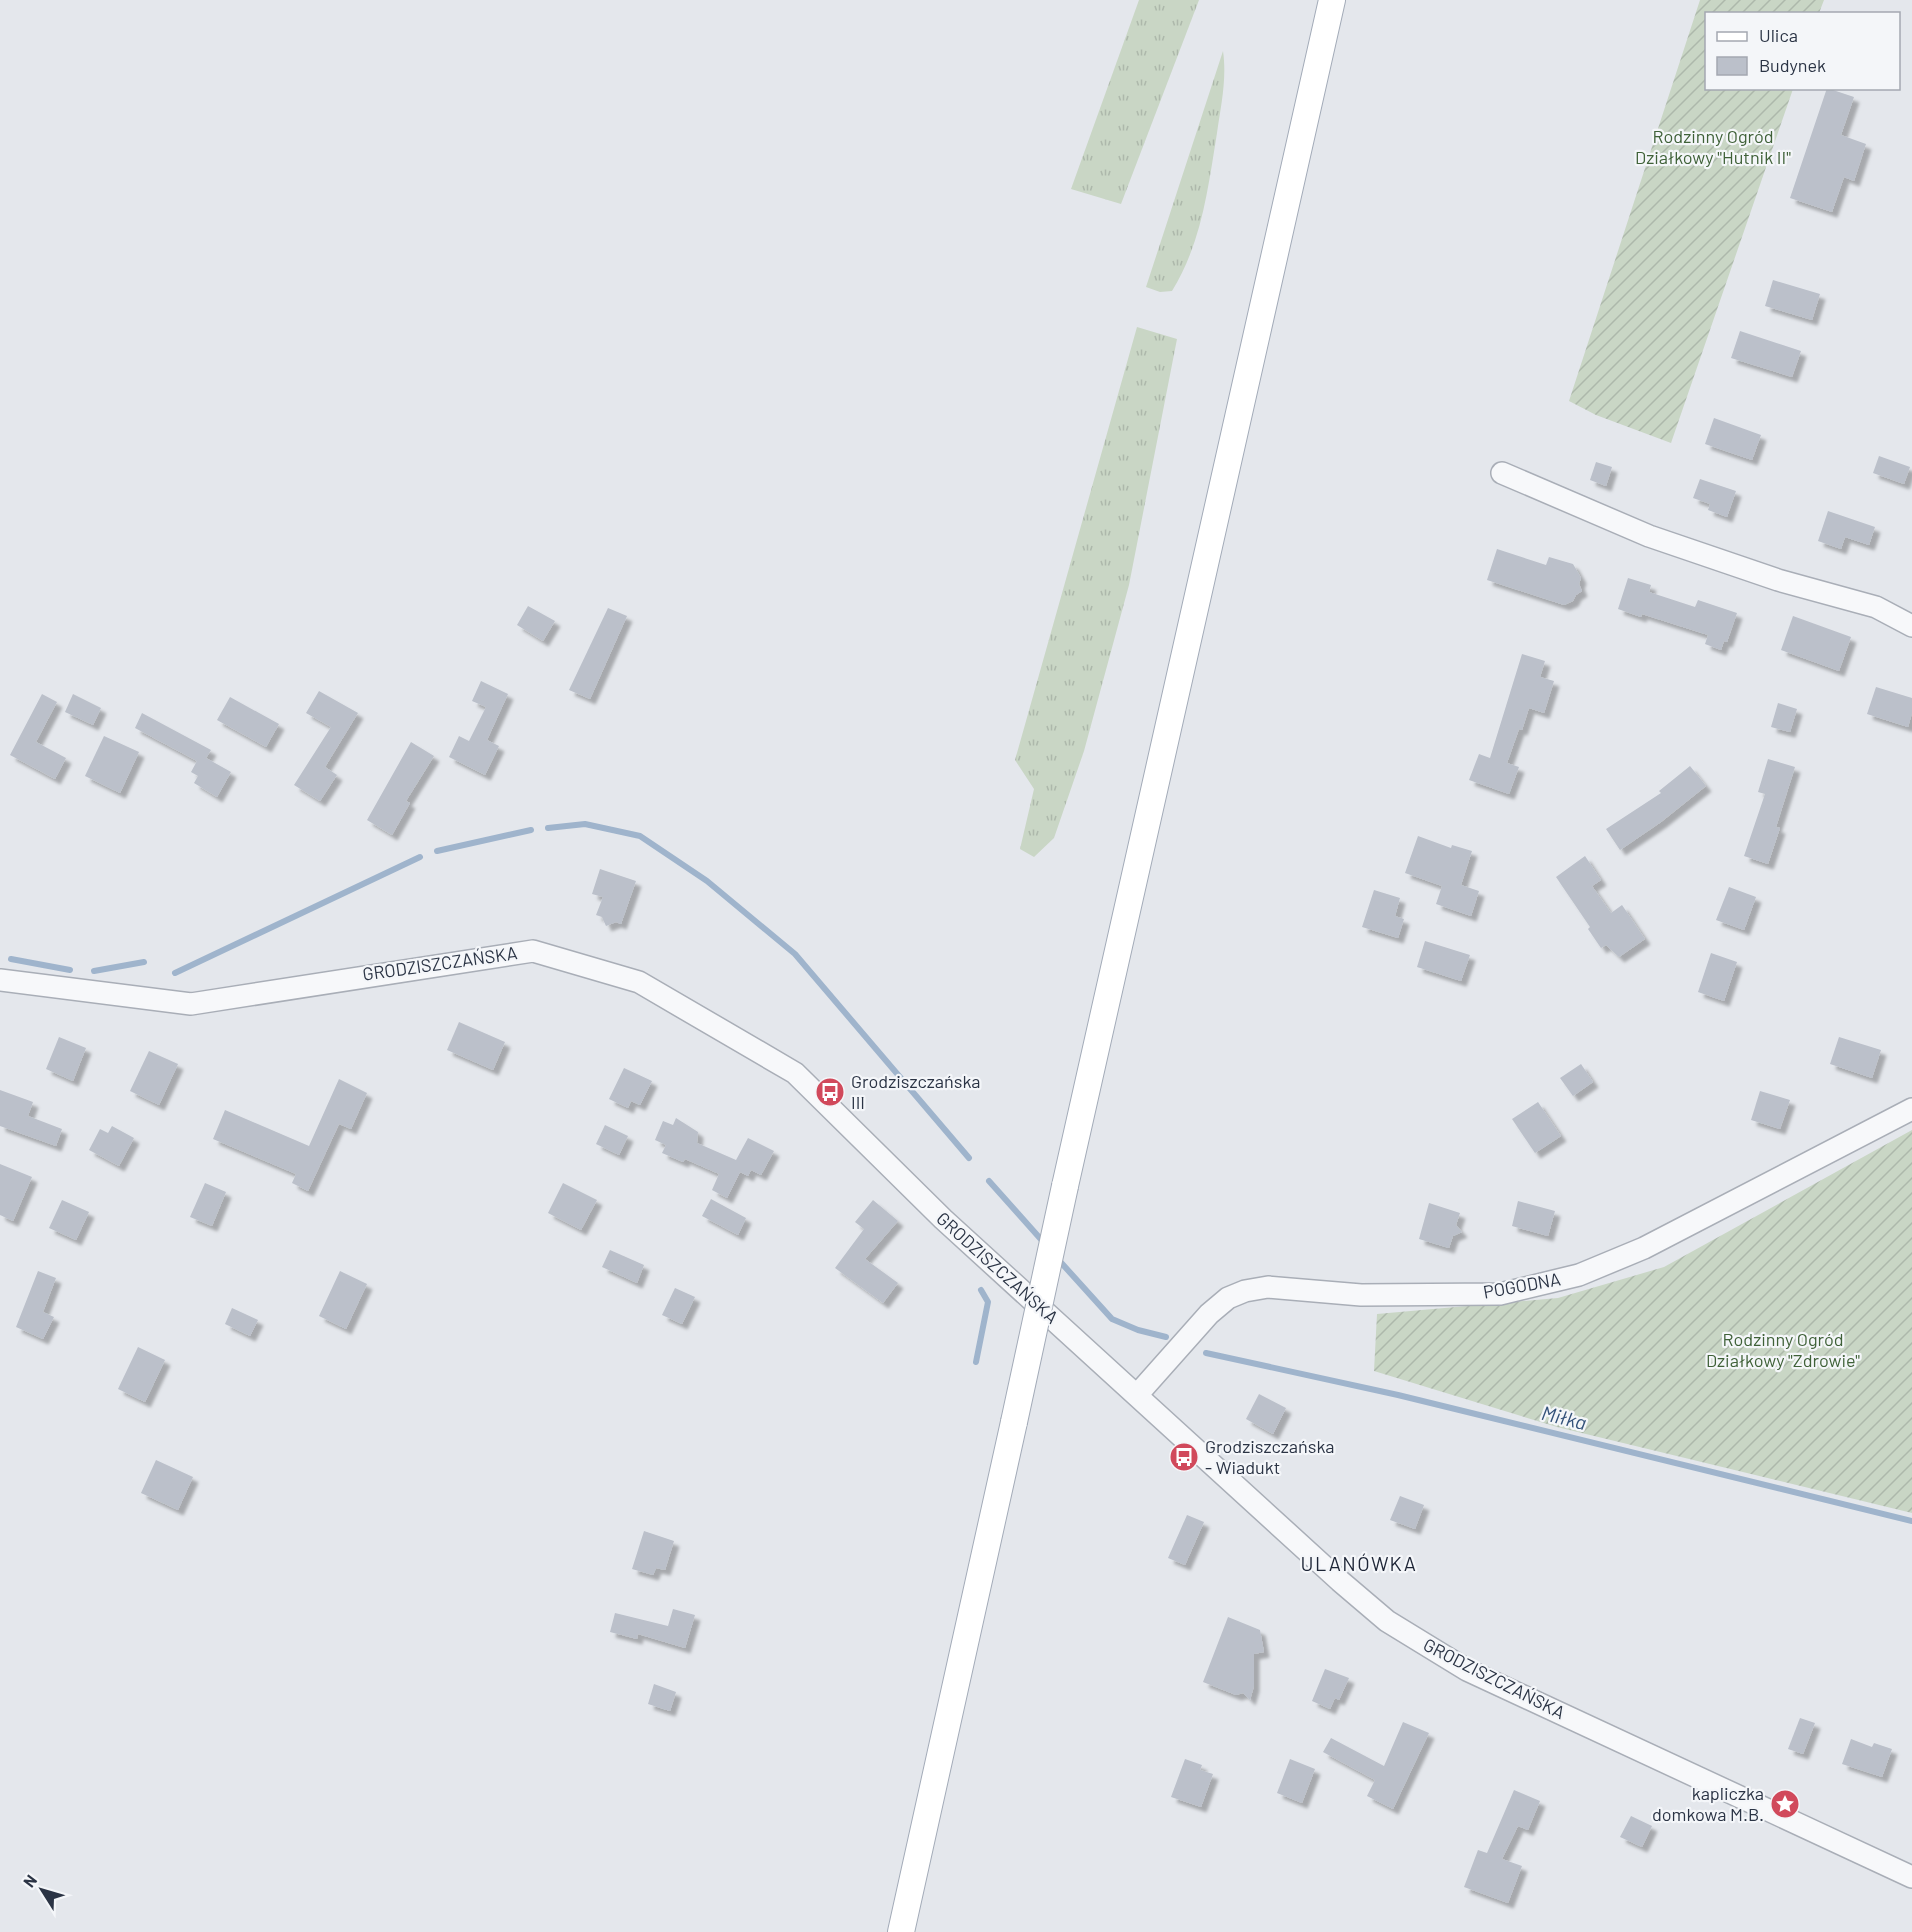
<svg xmlns="http://www.w3.org/2000/svg" width="1912" height="1932" viewBox="0 0 1912 1932" font-family="Barlow,sans-serif">
  <style>
    .grass { fill: url(#grass-tufts) }
    .garden { fill: url(#garden-furrows) }
    .lines { fill: none; stroke-linecap: round; stroke-linejoin: round }
    .stream { stroke: #9fb4cc; stroke-width: 6 }
    .building { fill: #bbc0ca; filter: url(#shadow) }
    .minor-casing { stroke: #a9aeb7; stroke-width: 24 }
    .major-casing { stroke: #a3abb8; stroke-width: 28 }
    .minor { stroke: #f7f8fa; stroke-width: 21 }
    .major { stroke: #fff; stroke-width: 26 }
    .major-bridge-casing { stroke: #a3abb8; stroke-width: 28; stroke-linecap: butt }
    .major-bridge { stroke: #fff; stroke-width: 26 }
    .labels { text-anchor: middle; stroke-width: 4.5; stroke-linejoin: round; paint-order: stroke }
    .park-label { font-size: 18px; fill: #3f6138; stroke: #f4f6f9 }
    .street-label { font-size: 18px; fill: #2b3445; stroke: #f4f6f9 }
    .poi-label { font-size: 18px; fill: #2b3445; stroke: #f4f6f9; text-anchor: start }
    .water-label { font-size: 20px; font-style: italic; fill: #34527a; stroke: #f4f6f9 }
    .neighbourhood-label { font-size: 20px; letter-spacing: 1.5px; fill: #1d2536; stroke: #f4f6f9 }
  </style>
  <defs>
    <pattern id="grass-tufts" width="24" height="20" patternUnits="userSpaceOnUse" patternTransform="scale(1.5)"><rect width="24" height="20" fill="#c9d6c5"/><path d="M3 7l-1-3M5 7V3M7 7l1-3M15 17l-1-3M17 17v-4M19 17l1-3" fill="none" stroke="#adb8ab"/></pattern>
    <pattern id="garden-furrows" width="10" height="10" patternUnits="userSpaceOnUse" patternTransform="scale(1.5)"><rect width="10" height="10" fill="#c9d6c5"/><path d="M-1 1l2-2M0 10L10 0M9 11l2-2" fill="none" stroke="#adb8ab"/></pattern>
    <filter id="shadow"><feDropShadow dx="5.5" dy="5.5" stdDeviation="1.5" flood-color="#0004"/></filter>
  </defs>
  <rect width="100%" height="100%" fill="#e4e7ec"/>
  <g class="grass">
    <polygon points="1139,0 1199,0 1121,204 1071,189"/>
    <path d="M 1223,51 C 1227,79 1221,105 1217,133 C 1208,188 1202,242 1172,291 L 1160,292 L 1146,287 Z"/>
    <polygon points="1137,327 1177,339 1129,585 1084,751 1054,838 1034,857 1020,849 1034,789 1015,760"/>
  </g>
  <g class="garden">
    <polygon points="1700,0 1824,0 1819,13 1706,14 1706,88 1793,89 1671,443 1596,415 1569,401"/>
    <polygon points="1912,1130 1912,1513 1557,1427 1374,1371 1377,1314 1558,1298 1664,1267"/>
  </g>
  <g class="lines">
    <g class="stream">
      <polyline points="548,828 585,824 640,836 707,881 795,954 969,1158"/>
      <polyline points="437,851 531,830"/>
      <polyline points="11,959 70,970"/>
      <polyline points="94,971 144,962"/>
      <polyline points="175,973 420,857"/>
      <polyline points="989,1181 1046,1245"/>
      <polyline points="1056,1257 1112,1319 1138,1330 1166,1337"/>
      <polyline points="1206,1353 1398,1395 1912,1521"/>
      <polyline points="976,1362 988,1302 981,1290"/>
    </g>
  </g>
  <g class="building">
    <polygon points="1827,88 1854,97 1841,135 1866,144 1854,181 1844,177 1832,212 1790,198"/>
    <polygon points="1773,280 1820,294 1812,320 1765,306"/>
    <polygon points="1740,331 1801,351 1792,377 1731,358"/>
    <polygon points="1714,418 1761,435 1752,460 1705,444"/>
    <polygon points="1879,456 1910,467 1904,484 1873,473"/>
    <polygon points="1596,462 1612,467 1606,486 1590,480"/>
    <polygon points="1700,479 1736,491 1727,517 1708,510 1710,504 1693,498"/>
    <polygon points="1828,511 1875,527 1869,545 1845,537 1841,549 1818,541"/>
    <polygon points="1497,549 1546,565 1549,557 1573,564 1581,578 1579,584 1582,591 1576,595 1573,601 1564,605 1487,580"/>
    <polygon points="1628,578 1651,585 1649,592 1695,607 1698,600 1737,613 1727,642 1724,641 1721,650 1705,644 1708,635 1642,614 1641,617 1618,609"/>
    <polygon points="528,606 555,621 543,641 517,625"/>
    <polygon points="608,608 627,616 590,699 569,690"/>
    <polygon points="1793,616 1851,637 1839,671 1781,650"/>
    <polygon points="1522,654 1545,661 1540,677 1554,681 1544,713 1529,708 1522,730 1519,729 1507,763 1519,767 1509,794 1469,780 1479,754 1490,758"/>
    <polygon points="481,681 508,694 487,740 499,746 485,775 449,757 459,736 469,741 486,707 472,701"/>
    <polygon points="1876,687 1912,698 1912,713 1908,727 1867,714"/>
    <polygon points="319,691 358,713 325,767 337,775 320,801 294,785 331,727 306,713"/>
    <polygon points="42,694 57,702 36,742 66,758 55,779 10,755"/>
    <polygon points="73,694 101,708 93,725 65,712"/>
    <polygon points="230,697 279,724 266,747 217,720"/>
    <polygon points="1778,703 1797,709 1790,732 1771,727"/>
    <polygon points="142,713 211,750 206,758 231,772 217,797 194,783 198,776 191,772 197,761 135,728"/>
    <polygon points="104,736 139,752 120,793 85,776"/>
    <polygon points="411,742 434,756 406,801 410,803 392,835 367,820"/>
    <polygon points="1768,759 1795,767 1776,827 1780,828 1768,864 1744,856 1765,794 1758,792"/>
    <polygon points="1690,766 1706,786 1661,822 1620,850 1606,829 1661,793 1659,791"/>
    <polygon points="1418,836 1451,848 1452,845 1472,851 1461,885 1479,891 1471,916 1436,904 1442,886 1405,873"/>
    <polygon points="1585,856 1601,880 1592,886 1611,913 1622,905 1645,939 1619,957 1606,945 1601,948 1588,929 1590,927 1556,877"/>
    <polygon points="600,869 636,881 621,924 616,922 606,926 602,917 596,915 603,897 592,894"/>
    <polygon points="1729,887 1756,897 1744,930 1716,920"/>
    <polygon points="1374,890 1400,898 1395,916 1404,919 1398,938 1362,927"/>
    <polygon points="1425,941 1470,955 1461,981 1417,967"/>
    <polygon points="1711,953 1737,962 1724,1001 1698,992"/>
    <polygon points="459,1022 505,1042 493,1070 447,1050"/>
    <polygon points="59,1037 86,1048 73,1081 46,1069"/>
    <polygon points="1839,1037 1881,1050 1872,1078 1830,1064"/>
    <polygon points="149,1051 178,1064 159,1105 130,1091"/>
    <polygon points="1581,1064 1593,1082 1573,1096 1560,1078"/>
    <polygon points="624,1068 652,1081 640,1105 631,1101 628,1108 609,1099"/>
    <polygon points="339,1079 367,1093 351,1129 339,1124 308,1191 292,1183 296,1174 213,1139 225,1110 309,1146"/>
    <polygon points="0,1090 33,1102 28,1116 62,1129 56,1146 0,1126"/>
    <polygon points="1760,1091 1790,1100 1780,1129 1751,1120"/>
    <polygon points="1538,1102 1561,1136 1535,1153 1512,1119"/>
    <polygon points="676,1118 698,1132 697,1143 736,1160 748,1138 774,1151 761,1175 751,1170 748,1176 740,1172 727,1198 712,1190 719,1174 685,1159 683,1162 662,1153 666,1145 655,1140 663,1121 673,1125"/>
    <polygon points="605,1125 628,1136 619,1155 596,1144"/>
    <polygon points="112,1126 134,1138 119,1166 89,1150 100,1129 108,1133"/>
    <polygon points="0,1164 32,1177 13,1221 0,1215"/>
    <polygon points="205,1183 226,1192 212,1226 190,1217"/>
    <polygon points="563,1183 597,1200 581,1230 548,1213"/>
    <polygon points="711,1199 746,1218 738,1235 702,1216"/>
    <polygon points="62,1200 89,1212 76,1240 49,1228"/>
    <polygon points="873,1200 898,1221 865,1259 898,1283 883,1303 835,1268 864,1229 855,1222"/>
    <polygon points="1518,1201 1555,1211 1548,1236 1512,1226"/>
    <polygon points="1429,1203 1460,1213 1456,1225 1462,1232 1453,1236 1449,1248 1419,1239"/>
    <polygon points="610,1250 644,1265 637,1283 602,1267"/>
    <polygon points="38,1271 56,1278 43,1312 54,1317 43,1339 16,1327"/>
    <polygon points="340,1271 367,1284 346,1329 319,1316"/>
    <polygon points="675,1288 695,1297 682,1324 662,1315"/>
    <polygon points="232,1308 258,1320 250,1336 225,1324"/>
    <polygon points="138,1347 165,1360 145,1402 118,1389"/>
    <polygon points="1259,1394 1286,1408 1273,1434 1246,1419"/>
    <polygon points="156,1460 193,1477 178,1510 141,1493"/>
    <polygon points="1400,1496 1424,1505 1415,1529 1390,1520"/>
    <polygon points="1187,1515 1204,1522 1185,1565 1168,1558"/>
    <polygon points="644,1531 674,1541 665,1570 656,1568 653,1575 632,1569"/>
    <polygon points="673,1609 695,1615 685,1648 638,1634 637,1639 610,1632 615,1613 668,1626"/>
    <polygon points="1228,1617 1260,1630 1264,1652 1254,1654 1254,1686 1250,1700 1243,1693 1236,1695 1203,1682"/>
    <polygon points="1325,1669 1349,1678 1339,1700 1335,1698 1330,1709 1312,1701"/>
    <polygon points="654,1684 676,1692 670,1711 648,1704"/>
    <polygon points="1800,1718 1815,1723 1803,1754 1788,1749"/>
    <polygon points="1403,1722 1429,1733 1393,1809 1367,1796 1375,1780 1323,1752 1331,1738 1384,1766"/>
    <polygon points="1851,1739 1872,1747 1874,1743 1892,1749 1882,1777 1842,1764"/>
    <polygon points="1185,1759 1202,1765 1200,1770 1213,1774 1201,1807 1171,1797"/>
    <polygon points="1290,1759 1315,1769 1302,1803 1277,1793"/>
    <polygon points="1514,1790 1540,1801 1528,1830 1518,1826 1502,1859 1522,1866 1508,1903 1464,1887 1478,1850 1487,1853"/>
    <polygon points="1631,1816 1652,1826 1642,1847 1620,1837"/>
  </g>
  <g class="lines">
    <g class="minor-casing">
      <g id="minor">
        <polyline points="1502,473 1649,536 1778,580 1876,607 1912,626"/>
        <polyline points="0,980 191,1004 533,951 639,982 795,1073 943,1219 1340,1581 1387,1621 1467,1670 1912,1877"/>
        <polyline points="1137,1395 1209,1314 1228,1298 1245,1291 1268,1287 1361,1295 1500,1294 1579,1275 1644,1248 1912,1109"/>
      </g>
    </g>
    <g class="major-casing">
      <g id="major">
        <polyline points="1065,1186 1332,0"/>
        <polyline points="901,1932 1014,1422"/>
      </g>
    </g>
    <use href="#minor" class="minor"/>
    <use href="#major" class="major"/>
    <g class="major-bridge-casing">
      <polyline id="major-bridge" points="1014,1422 1065,1186"/>
    </g>
    <use href="#major-bridge" class="major-bridge"/>
  </g>
  <defs>
    <g id="bus-disc" transform="scale(1.5)"><circle r="9.5" fill="#d1495b" stroke="#f4f6f9"/><path d="M-5-6H5V4H4V6H2V4H-2V6H-4V4H-5ZM-3.5-4V0h7V-4ZM-3.5 1.2v1.5H-2V1.2ZM2 1.2v1.5H3.5V1.2Z" fill="#fff"/></g>
    <g id="sight-disc" transform="scale(1.5)"><circle r="9.5" fill="#d1495b" stroke="#f4f6f9"/><path d="M0-6L1.8-2.2L6-1.7L2.9 1.2L3.7 5.4L0 3.3L-3.7 5.4L-2.9 1.2L-6-1.7L-1.8-2.2Z" fill="#fff"/></g>
  </defs>
  <g fill-rule="evenodd">
    <use href="#bus-disc" x="830" y="1092"/>
    <use href="#bus-disc" x="1184" y="1457"/>
    <use href="#sight-disc" x="1785" y="1804"/>
  </g>
  <g class="labels">
    <g class="park-label">
      <text x="1713" y="143">Rodzinny Ogród<tspan x="1713" dy="21">Działkowy "Hutnik II"</tspan></text>
      <text x="1783" y="1346">Rodzinny Ogród<tspan x="1783" dy="21">Działkowy "Zdrowie"</tspan></text>
    </g>
    <g class="street-label">
      <text transform="translate(440 964) rotate(-8)" y="6">GRODZISZCZAŃSKA</text>
      <text transform="translate(997 1268) rotate(42)" y="6">GRODZISZCZAŃSKA</text>
      <text transform="translate(1522 1286) rotate(-10)" y="6">POGODNA</text>
      <text transform="translate(1494 1679) rotate(27)" y="6">GRODZISZCZAŃSKA</text>
    </g>
    <g class="poi-label">
      <text x="851" y="1088">Grodziszczańska<tspan x="851" dy="21">III</tspan></text>
      <text x="1205" y="1453">Grodziszczańska<tspan x="1205" dy="21">- Wiadukt</tspan></text>
      <text x="1764" y="1800" text-anchor="end">kapliczka<tspan x="1764" dy="21">domkowa M.B.</tspan></text>
    </g>
    <g class="water-label">
      <text transform="translate(1564 1418) rotate(14)" y="7">Miłka</text>
    </g>
    <g class="neighbourhood-label">
      <text x="1359" y="1571">ULANÓWKA</text>
    </g>
  </g>
  <rect x="1705" y="12" width="195" height="78" fill="#f4f6f9" stroke="#a4a8b1" stroke-width="1.5"/>
  <rect x="1717" y="32" width="30" height="9" fill="#ffffff" stroke="#a4a8b1" stroke-width="1.5"/>
  <text x="1759" y="42" font-size="18" fill="#2b3445">Ulica</text>
  <rect x="1717" y="57" width="30" height="18" fill="#bbc0ca" stroke="#a4a8b1" stroke-width="1.5"/>
  <text x="1759" y="72" font-size="18" fill="#2b3445">Budynek</text>
  <g transform="translate(42 1890) rotate(307)" stroke="#f4f6f9" stroke-width="4.5" paint-order="stroke">
  <path d="M0-4.5L10 22L0 15L-10 22Z" fill="#2b3445"/>
  <text y="-9" font-size="16" font-weight="bold" text-anchor="middle" fill="#2b3445">N</text>
  </g>
</svg>
